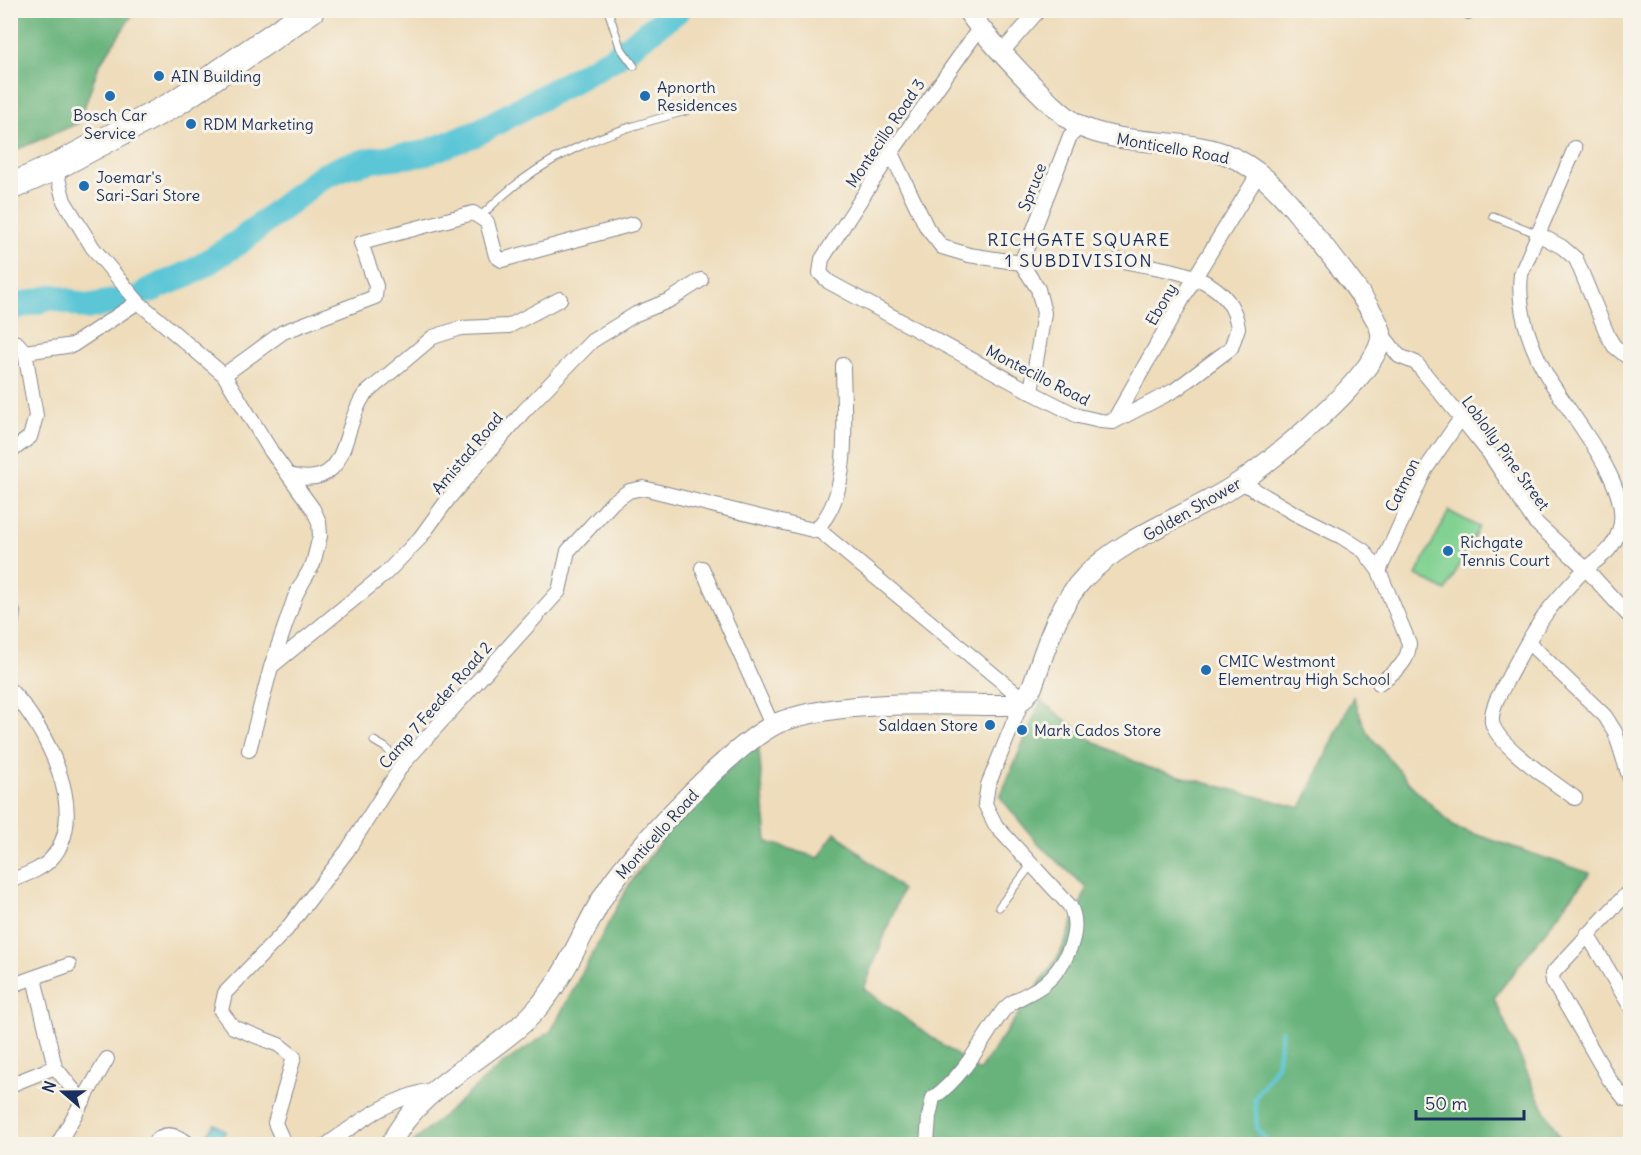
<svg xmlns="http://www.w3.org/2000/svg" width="1641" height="1155" viewBox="0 0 1641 1155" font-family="Delius,sans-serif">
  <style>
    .green { fill: #81d192; stroke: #4e8078; stroke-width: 1.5 }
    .forest { fill: #68b37c; stroke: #42716d; stroke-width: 1.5 }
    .water { fill: #5cc6d6; stroke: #3c7a9a; stroke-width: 1.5 }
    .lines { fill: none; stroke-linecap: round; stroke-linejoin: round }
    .stream { stroke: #5cc6d6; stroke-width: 4.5 }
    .river { stroke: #5cc6d6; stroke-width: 26 }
    .lane-casing { stroke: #84868c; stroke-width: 9 }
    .street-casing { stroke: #84868c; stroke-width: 16 }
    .secondary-casing { stroke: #84868c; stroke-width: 22 }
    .highway-casing { stroke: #84868c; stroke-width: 28 }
    .lane { stroke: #fff; stroke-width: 7 }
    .street { stroke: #fff; stroke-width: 14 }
    .secondary { stroke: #fff; stroke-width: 20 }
    .highway { stroke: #fff; stroke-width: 26 }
    .poi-dot { fill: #1f6fb2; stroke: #f7f3e8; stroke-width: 2 }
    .labels { text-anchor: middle; stroke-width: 6; stroke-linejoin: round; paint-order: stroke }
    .poi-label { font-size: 16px; fill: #1b2f5e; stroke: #f7f3e8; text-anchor: start }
    .street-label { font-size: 16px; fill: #1b2f5e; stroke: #f7f3e8 }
    .neighbourhood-label { font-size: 18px; letter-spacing: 1.5px; fill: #1b2f5e; stroke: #f7f3e8 }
  </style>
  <rect width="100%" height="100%" fill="#f7f3e8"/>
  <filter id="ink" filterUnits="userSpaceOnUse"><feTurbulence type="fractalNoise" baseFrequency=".0167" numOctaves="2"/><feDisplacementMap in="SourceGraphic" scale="12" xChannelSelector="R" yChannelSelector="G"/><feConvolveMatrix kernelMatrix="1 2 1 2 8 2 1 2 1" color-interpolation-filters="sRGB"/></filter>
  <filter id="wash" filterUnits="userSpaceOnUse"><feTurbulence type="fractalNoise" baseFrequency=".008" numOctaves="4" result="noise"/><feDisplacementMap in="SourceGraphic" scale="24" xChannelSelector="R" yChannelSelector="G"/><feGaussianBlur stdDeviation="1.35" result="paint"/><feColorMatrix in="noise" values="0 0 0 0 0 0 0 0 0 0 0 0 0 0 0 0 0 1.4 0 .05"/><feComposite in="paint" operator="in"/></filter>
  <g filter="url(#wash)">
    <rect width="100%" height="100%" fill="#eedcba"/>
    <polygon class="green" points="1449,511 1479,527 1446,591 1416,575"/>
    <g class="forest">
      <polygon points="11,10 135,11 99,65 79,123 11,152"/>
      <polygon points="1353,697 1367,732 1410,784 1454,827 1590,873 1494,998 1539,1099 1564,1144 411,1144 501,1065 551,1031 629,885 665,835 758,738 767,842 819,858 835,832 902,890 864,989 979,1071 1060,954 1087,888 1039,845 1000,797 1041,701 1093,741 1146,767 1301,808"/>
    </g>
    <polygon class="water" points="215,1124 226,1132 216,1144 210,1144 203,1139"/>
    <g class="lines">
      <polyline class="stream" points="1268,1144 1257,1128 1255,1098 1277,1065 1282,1030"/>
      <g class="river">
        <polyline points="148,291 194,271 239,242 321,177 347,166 377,159 422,154 475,134 614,58 678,10"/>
        <polyline points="10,308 54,297 86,307 130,299"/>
      </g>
    </g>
  </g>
  <g filter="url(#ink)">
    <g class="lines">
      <g class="lane-casing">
        <g id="lane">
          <polyline points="608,10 620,47 634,66"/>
          <path d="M 481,216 C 542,153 604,133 686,111"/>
          <polyline points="1493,216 1538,234"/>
          <polyline points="374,741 386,748 402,765"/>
          <polyline points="999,907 1032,864"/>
        </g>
      </g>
      <g class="street-casing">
        <g id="street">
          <polyline points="1469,12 1470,10"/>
          <path d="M 979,29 L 891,153 L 822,259 L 820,273 L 829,282 L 1031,392 L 1078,416 L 1100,421 L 1113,422 L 1175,390 L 1231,348 L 1238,328 C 1231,271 1162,270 1118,260"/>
          <polyline points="1002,52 1039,10"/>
          <path d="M 1575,148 L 1521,274 C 1517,309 1529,343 1546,374 C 1567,412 1635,487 1619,531 C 1613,550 1602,556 1587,568 C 1574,579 1561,595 1550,608 C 1529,636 1513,669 1497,699 C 1494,707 1491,714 1492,722 C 1496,745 1555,783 1575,798"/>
          <polyline points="891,153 927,228 942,247 969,255 1021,263 1038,289 1044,313 1031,392"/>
          <polyline points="55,167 64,201 93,248 138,302 224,375 271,451 313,509 319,522 320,536 313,564 296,594 271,667 249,750"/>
          <polyline points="1538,234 1562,247 1576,259 1608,336 1614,346 1630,359"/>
          <polyline points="1021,263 1070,136 1080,127"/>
          <polyline points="1381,333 1399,356 1416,363 1461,418 1489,453 1534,521 1586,569 1630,617"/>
          <polyline points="10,341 17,343 25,352 36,416 30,437 10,452"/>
          <polyline points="25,352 73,345 138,302"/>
          <polyline points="224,375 283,332 375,297 376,286 361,243 473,213 487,222 496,256 502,260 633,224"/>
          <polyline points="1113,422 1195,277 1259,173"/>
          <path d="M 289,475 C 351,492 340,430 364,395 L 433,337 L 461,328 L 509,326 L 560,299"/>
          <path d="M 1241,482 L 1294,513 L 1342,537 L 1364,551 L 1379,571 L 1409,643 C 1409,664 1394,672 1379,683"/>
          <path d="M 815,530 C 854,495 843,414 843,365"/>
          <polyline points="702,568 772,725"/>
          <polyline points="1379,571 1425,470 1461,418"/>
          <polyline points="10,607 13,612 10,634"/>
          <polyline points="1528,642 1605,716 1615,732 1630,779"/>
          <polyline points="273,665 386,573 420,538 449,498 524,411 592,341 636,314 670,300 701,280"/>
          <path d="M 10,690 C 44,724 92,815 51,859 C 41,870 24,875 10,881"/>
          <polyline points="1630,890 1552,974 1553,982 1609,1079 1625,1099 1630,1093"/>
          <polyline points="1587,934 1630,1006"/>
          <polyline points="34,978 55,1067 83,1102"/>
          <polyline points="10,986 69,965"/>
          <polyline points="10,1085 55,1067"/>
          <polyline points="58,1144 107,1059"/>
          <path d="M 153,1144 C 164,1130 177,1135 189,1144"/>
          <path d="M 287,1144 L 283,1141 L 275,1123 L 294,1057 L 279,1045 L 233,1027 L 221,1011 L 225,993 L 286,930 L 347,851 L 402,765 L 559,591 L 568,551 L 613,502 L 629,491 L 643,488 L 821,532 L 1023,699 L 988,785 L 985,804 L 996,826 L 1070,906 C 1083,932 1065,967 1044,984 C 1032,994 1011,999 1002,1012 C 981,1042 964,1076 933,1098 L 929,1117 L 927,1144"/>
          <path d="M 328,1144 C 362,1119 393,1097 435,1089"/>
        </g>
      </g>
      <g class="secondary-casing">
        <path id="secondary" d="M 391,1144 C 417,1086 494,1057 536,1010 C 569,974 583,926 610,886 C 636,847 741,735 783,721 C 844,699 943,705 1008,705 L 1023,699 L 1032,687 C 1045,651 1057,605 1085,577 C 1125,535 1192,515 1240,482 C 1270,462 1386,370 1381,333 C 1378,310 1316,238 1299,215 C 1279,190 1256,166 1225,154 C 1182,138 1131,147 1084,128 C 1058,118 984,35 967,10"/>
      </g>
      <g class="highway-casing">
        <polyline id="highway" points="10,187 55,167 174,104 311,10"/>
      </g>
      <use href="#lane" class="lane"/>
      <use href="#street" class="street"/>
      <use href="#secondary" class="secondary"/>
      <use href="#highway" class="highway"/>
    </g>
  </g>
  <g class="poi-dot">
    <circle cx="159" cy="76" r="6"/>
    <circle cx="110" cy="96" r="6"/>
    <circle cx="645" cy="96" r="6"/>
    <circle cx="191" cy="124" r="6"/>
    <circle cx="84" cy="186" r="6"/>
    <circle cx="1448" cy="551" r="6"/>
    <circle cx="1206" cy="670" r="6"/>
    <circle cx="990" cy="725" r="6"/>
    <circle cx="1022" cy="730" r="6"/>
  </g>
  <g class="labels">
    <g class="poi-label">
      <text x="171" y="82">AIN Building</text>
      <text x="657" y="93">Apnorth<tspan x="657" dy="18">Residences</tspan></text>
      <text x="110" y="121" text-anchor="middle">Bosch Car<tspan x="110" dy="18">Service</tspan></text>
      <text x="203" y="130">RDM Marketing</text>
      <text x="96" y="183">Joemar's<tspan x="96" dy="18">Sari-Sari Store</tspan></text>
      <text x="1460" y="548">Richgate<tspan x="1460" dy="18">Tennis Court</tspan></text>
      <text x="1218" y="667">CMIC Westmont<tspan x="1218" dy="18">Elementray High School</tspan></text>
      <text x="978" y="731" text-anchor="end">Saldaen Store</text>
      <text x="1034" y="736">Mark Cados Store</text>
    </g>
    <g class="street-label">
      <text transform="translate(885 133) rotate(-56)" y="6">Montecillo Road 3</text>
      <text transform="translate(1173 148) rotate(10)" y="6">Monticello Road</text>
      <text transform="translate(1032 187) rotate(-69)" y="6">Spruce</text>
      <text transform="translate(1161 304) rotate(-60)" y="6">Ebony</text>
      <text transform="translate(1038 375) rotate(27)" y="6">Montecillo Road</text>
      <text transform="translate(467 453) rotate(-50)" y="6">Amistad Road</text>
      <text transform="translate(1506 453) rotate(54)" y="6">Loblolly Pine Street</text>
      <text transform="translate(1402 485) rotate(-64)" y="6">Catmon</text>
      <text transform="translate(1192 509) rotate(-30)" y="6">Golden Shower</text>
      <text transform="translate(435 705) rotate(-49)" y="6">Camp 7 Feeder Road 2</text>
      <text transform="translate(657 834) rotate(-48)" y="6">Monticello Road</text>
    </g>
    <g class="neighbourhood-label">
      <text x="1079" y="246">RICHGATE SQUARE<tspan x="1079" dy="21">1 SUBDIVISION</tspan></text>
    </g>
  </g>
  <rect width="1641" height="1155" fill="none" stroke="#f7f3e8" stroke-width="36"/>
  <g transform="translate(63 1092) rotate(290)" stroke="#f7f3e8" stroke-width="4.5" paint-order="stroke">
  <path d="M0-4.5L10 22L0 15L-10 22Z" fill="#1b2f5e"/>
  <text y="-9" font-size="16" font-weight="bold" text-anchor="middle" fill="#1b2f5e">N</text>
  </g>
  <path d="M1416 1110v9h108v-9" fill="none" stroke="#1b2f5e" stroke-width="3"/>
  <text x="1425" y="1110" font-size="18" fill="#1b2f5e" stroke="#f7f3e8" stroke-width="4.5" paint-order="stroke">50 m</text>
</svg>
